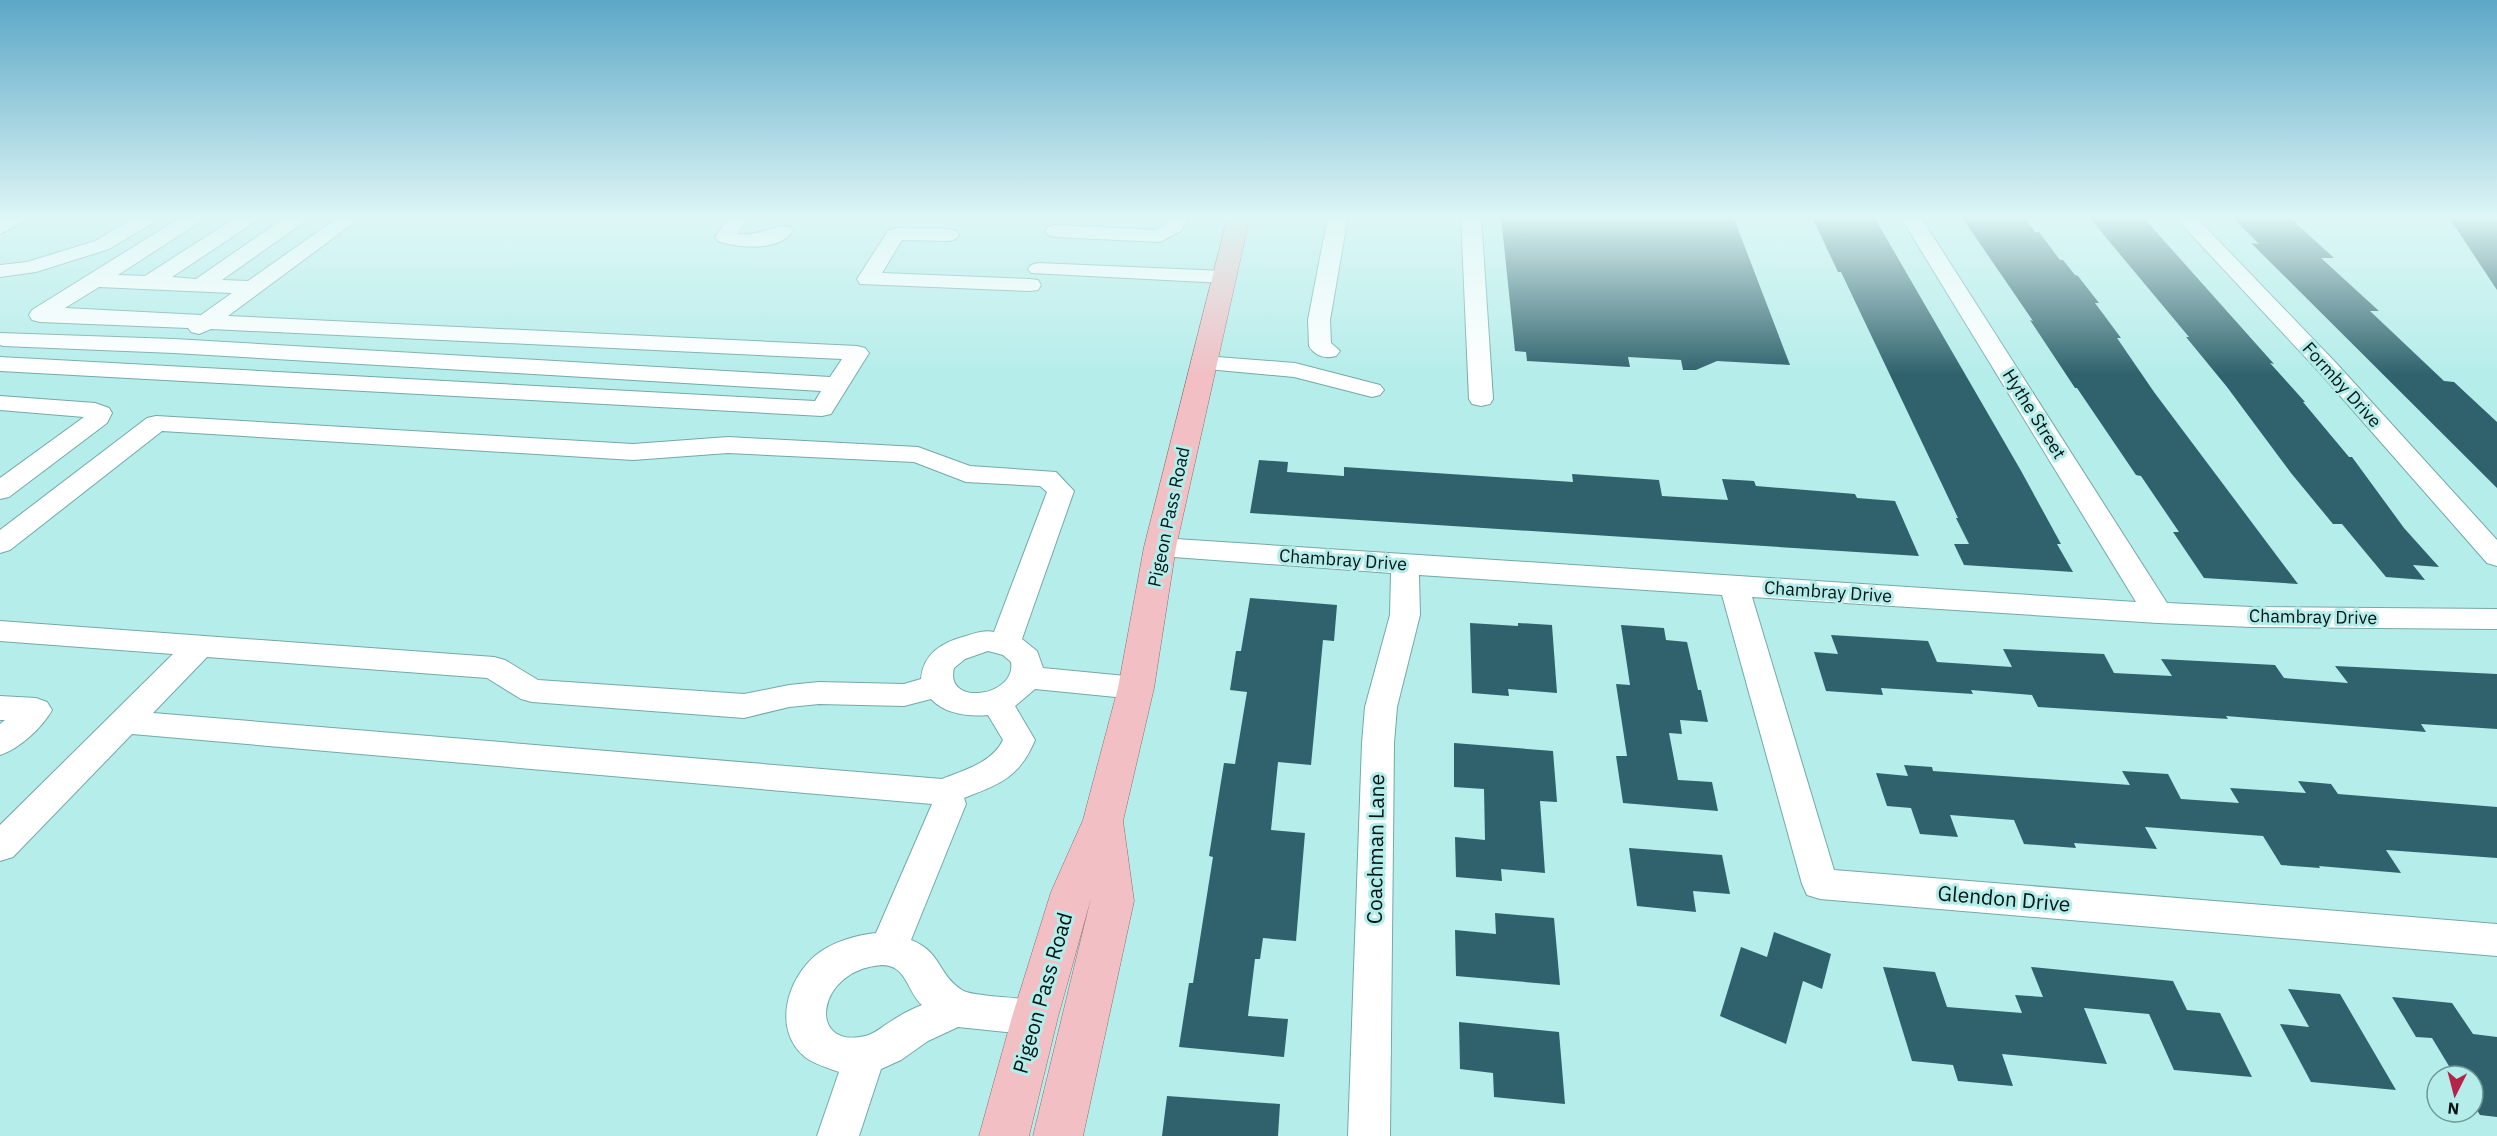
<svg xmlns="http://www.w3.org/2000/svg" width="2497" height="1136" viewBox="0 0 2497 1136" font-family="'IBM Plex Sans',sans-serif">
  <style>
    .building { fill: #2f626c }
    .lines { fill: none; stroke-linecap: round; stroke-linejoin: round }
    .minor-casing { stroke: #73a9a7; stroke-width: 2 }
    .major-casing { stroke: #96686d; stroke-width: 1 }
    .minor { fill: #fff; fill-rule: evenodd }
    .major { fill: #f1bfc4; fill-rule: evenodd }
    .labels { text-anchor: middle; stroke-width: 6; stroke-linejoin: round; paint-order: stroke }
    .street-label { font-size: 18px; fill: #011514; stroke: #b5edea }
    .near-street-label { font-size: 21px; fill: #011514; stroke: #b5edea }
  </style>
  <rect width="100%" height="100%" fill="#b5edea"/>
  <g class="building">
    <polygon points="1501,216 1733,216 1790,365 1717,361 1696,370 1683,370 1681,360 1628,357 1630,367 1527,361 1526,352 1515,351"/>
    <polygon points="1819,216 1872,216 1877,222 2020,469 2061,544 2057,544 2073,572 1964,565 1954,544 1969,544 1956,518 1958,518 1841,272 1838,272 1813,219 1821,220"/>
    <polygon points="1961,216 2025,218 2035,232 2039,232 2060,260 2063,260 2075,275 2078,276 2099,303 2095,303 2121,338 2117,338 2154,392 2298,584 2204,578 2173,532 2179,532 2141,476 2136,475 2077,388 2075,388 2030,320 2033,321"/>
    <polygon points="2088,216 2142,216 2274,364 2270,363 2305,402 2303,402 2349,457 2352,457 2404,528 2439,567 2413,565 2425,580 2386,577 2342,524 2333,524 2291,473 2227,387 2186,337 2189,337"/>
    <polygon points="2231,216 2288,216 2334,258 2321,258 2379,311 2370,311 2444,381 2454,382 2497,422 2497,488 2251,243 2259,244"/>
    <polygon points="2448,216 2497,217 2497,290"/>
    <polygon points="1259,460 1288,462 1287,472 1344,476 1344,467 1573,482 1572,474 1659,480 1662,496 1728,500 1722,479 1754,481 1756,486 1855,494 1857,498 1895,501 1919,556 1250,513"/>
    <polygon points="1250,598 1337,605 1334,641 1323,640 1311,765 1278,762 1271,830 1305,833 1296,941 1263,938 1260,959 1255,959 1248,1016 1288,1019 1284,1057 1179,1047 1189,983 1193,983 1213,857 1209,856 1224,763 1235,764 1247,692 1230,690 1236,651 1241,651"/>
    <polygon points="1470,623 1518,626 1518,623 1552,625 1557,693 1508,689 1509,696 1472,693"/>
    <polygon points="1621,625 1664,628 1666,640 1687,642 1698,690 1701,690 1708,722 1680,720 1682,734 1669,733 1678,780 1712,782 1718,811 1623,803 1616,756 1627,756 1616,684 1630,685"/>
    <polygon points="1831,635 1928,641 1937,662 2012,667 2003,649 2104,654 2114,673 2172,676 2161,659 2275,665 2284,678 2348,683 2335,666 2497,674 2497,729 2421,724 2426,732 2226,716 2228,719 2038,707 2032,695 1971,690 1973,694 1881,688 1883,695 1826,691 1814,652 1838,654"/>
    <polygon points="1454,743 1553,751 1557,802 1540,801 1545,873 1501,869 1502,881 1456,877 1455,837 1485,840 1484,789 1454,787"/>
    <polygon points="1904,765 1932,767 1933,771 2130,785 2122,771 2168,774 2181,799 2239,803 2230,788 2306,793 2298,781 2331,784 2338,794 2497,807 2497,858 2386,850 2401,873 2319,866 2320,868 2281,865 2263,836 2145,827 2157,849 2074,843 2076,848 2024,844 2014,820 1950,815 1958,837 1920,834 1911,808 1887,806 1876,773 1908,776"/>
    <polygon points="1629,848 1722,855 1730,894 1693,891 1696,912 1637,906"/>
    <polygon points="1495,913 1554,918 1560,985 1456,976 1455,930 1496,934"/>
    <polygon points="1774,932 1831,954 1822,989 1803,981 1786,1044 1720,1016 1741,947 1767,957"/>
    <polygon points="1883,967 1935,972 1947,1007 2022,1013 2015,995 2043,997 2031,967 2173,981 2187,1010 2220,1013 2252,1077 2174,1070 2149,1014 2084,1008 2107,1064 2002,1054 2013,1086 1958,1081 1953,1065 1912,1061"/>
    <polygon points="2288,989 2340,994 2396,1090 2311,1082 2280,1024 2309,1027"/>
    <polygon points="2392,997 2452,1003 2473,1034 2497,1037 2497,1117 2480,1115 2473,1104 2473,1076 2455,1076 2432,1038 2416,1037"/>
    <polygon points="1459,1022 1559,1032 1565,1104 1494,1097 1493,1073 1460,1069"/>
    <polygon points="1167,1096 1280,1104 1278,1136 1162,1136"/>
  </g>
  <g class="lines">
    <g class="minor-casing">
      <g id="minor">
        <polygon points="7,216 31,216 28,220 0,234 0,220"/>
        <polygon points="137,216 161,216 158,220 109,249 36,272 0,277 0,265 27,262 95,241"/>
        <path d="M 183,216 L 206,216 L 203,220 L 118,275 L 145,276 L 238,216 L 261,216 L 258,220 L 172,277 L 196,279 L 287,216 L 310,216 L 307,220 L 222,280 L 248,281 L 340,216 L 363,216 L 228,316 L 857,346 L 865,348 L 869,353 L 831,414 L 822,416 L 0,371 L 0,357 L 815,401 L 821,391 L 174,353 L 3,346 L 0,345 L 0,333 L 174,339 L 830,377 L 842,359 L 211,329 L 199,334 L 191,332 L 188,328 L 40,322 L 32,320 L 29,315 L 32,310 ZM 99,287 L 232,293 L 201,315 L 65,308 Z"/>
        <path d="M 730,216 L 756,216 L 744,224 L 737,234 C 759,237 774,223 790,227 L 793,231 C 779,252 738,248 718,241 L 715,237 Z"/>
        <polygon points="1169,216 1189,216 1181,231 1160,242 1055,237 1048,235 1045,231 1048,227 1055,225 1156,230 1166,224"/>
        <path d="M 1328,216 L 1348,216 L 1330,320 L 1331,343 L 1340,351 L 1336,356 C 1325,359 1315,356 1309,346 L 1308,320 Z"/>
        <polygon points="1461,216 1481,216 1493,399 1490,404 1481,406 1472,404 1469,399"/>
        <polygon points="1900,216 1920,216 2167,603 2252,607 2497,609 2497,629 2252,627 2158,623 1752,597 1834,870 2497,924 2497,956 1820,899 1807,895 1802,884 1722,595 1419,575 1420,615 1397,707 1394,743 1390,1136 1348,1136 1362,743 1365,707 1390,615 1391,573 1160,556 1150,553 1146,547 1150,541 1160,538 2136,602"/>
        <polygon points="2174,216 2195,216 2337,364 2497,540 2497,566 2487,563 2321,374"/>
        <polygon points="896,228 949,229 956,231 959,235 956,239 949,241 902,240 882,273 1030,279 1038,280 1041,285 1038,290 1030,291 860,284 857,279 886,234 889,230"/>
        <polygon points="1038,263 1224,271 1231,273 1235,277 1231,281 1224,283 1031,273 1028,269 1031,265"/>
        <polygon points="1204,356 1295,363 1380,385 1384,390 1380,395 1372,397 1294,377 1196,368 1192,363 1196,358"/>
        <polygon points="0,396 95,403 109,408 112,413 107,423 9,497 0,499 0,478 84,417 0,410"/>
        <path d="M 156,416 L 633,444 L 728,437 L 918,447 L 970,466 L 1056,472 L 1074,491 L 1022,639 L 1037,651 L 1043,668 L 1136,677 L 1147,680 L 1152,688 L 1147,696 L 1136,699 L 1035,689 L 1015,706 L 1035,740 C 1019,778 1000,784 964,798 L 966,804 L 911,940 C 942,952 937,974 962,990 C 974,998 1028,996 1049,1004 L 1055,1017 L 1049,1030 L 1035,1035 L 958,1027 L 928,1041 L 901,1060 L 881,1069 L 859,1136 L 817,1136 L 839,1072 C 828,1068 814,1064 805,1057 C 772,1030 787,979 816,955 C 832,942 856,935 876,933 L 932,804 L 132,734 L 13,857 L 0,861 L 0,825 L 173,654 L 0,641 L 0,621 L 494,657 L 505,660 L 538,680 L 744,694 L 789,685 L 819,682 L 904,684 L 921,679 C 923,653 943,642 966,636 C 975,633 984,630 994,632 L 1047,492 L 1040,486 L 966,482 L 914,462 L 728,453 L 633,460 L 162,431 L 10,550 L 0,553 L 0,530 L 147,418 ZM 988,651 L 1003,655 L 1011,662 C 1017,697 944,707 954,668 L 965,659 ZM 207,657 L 487,678 L 521,699 L 532,702 L 744,718 L 789,707 L 819,704 L 904,706 L 931,699 C 945,714 969,717 988,715 L 1003,740 C 992,763 964,770 942,779 L 153,713 ZM 882,965 C 907,965 907,992 922,1005 C 912,1009 902,1014 893,1020 C 884,1025 875,1034 865,1036 C 806,1050 816,969 882,965 Z"/>
        <path d="M 0,696 L 36,698 L 47,702 L 52,710 C 42,728 19,749 0,755 L 0,724 L 5,720 L 0,720 Z"/>
      </g>
    </g>
    <g class="major-casing">
      <polygon id="major" points="1228,216 1250,216 1176,547 1154,688 1123,821 1134,901 1083,1136 1033,1136 1091,898 1058,1017 1029,1136 979,1136 1012,1017 1051,892 1083,820 1118,688 1144,547"/>
    </g>
    <use href="#minor" class="minor"/>
    <use href="#major" class="major"/>
  </g>
  <linearGradient id="sky" x2="0" y2="1"><stop stop-color="#5ca7c6"/><stop offset="0.58" stop-color="#def7f6"/><stop offset="1" stop-color="#def7f6" stop-opacity="0"/></linearGradient>
  <rect width="2497" height="375" fill="url(#sky)"/>
  <g class="labels">
    <g class="street-label">
      <text transform="translate(2342 385) rotate(48)" y="6">Formby Drive</text>
      <text transform="translate(2034 414) rotate(58)" y="6">Hythe Street</text>
      <text transform="translate(1169 517) rotate(-78)" y="6">Pigeon Pass Road</text>
      <text transform="translate(1343 560) rotate(4)" y="6">Chambray Drive</text>
      <text transform="translate(1828 592) rotate(4)" y="6">Chambray Drive</text>
      <text transform="translate(2313 617) rotate(1)" y="6">Chambray Drive</text>
    </g>
    <g class="near-street-label">
      <text transform="translate(1376 849) rotate(-89)" y="7">Coachman Lane</text>
      <text transform="translate(2004 899) rotate(5)" y="7">Glendon Drive</text>
      <text transform="translate(1043 993) rotate(-74)" y="7">Pigeon Pass Road</text>
    </g>
  </g>
  <g transform="translate(2455 1094) rotate(186)"><circle r="28" fill="#b5edea" stroke="#6d9794" stroke-width="1.5"/>
  <path d="M0-4.5L10 22L0 15L-10 22Z" fill="#b52348"/>
  <text y="-9" font-size="16" font-weight="bold" text-anchor="middle" fill="#011514">N</text>
  </g>
</svg>
